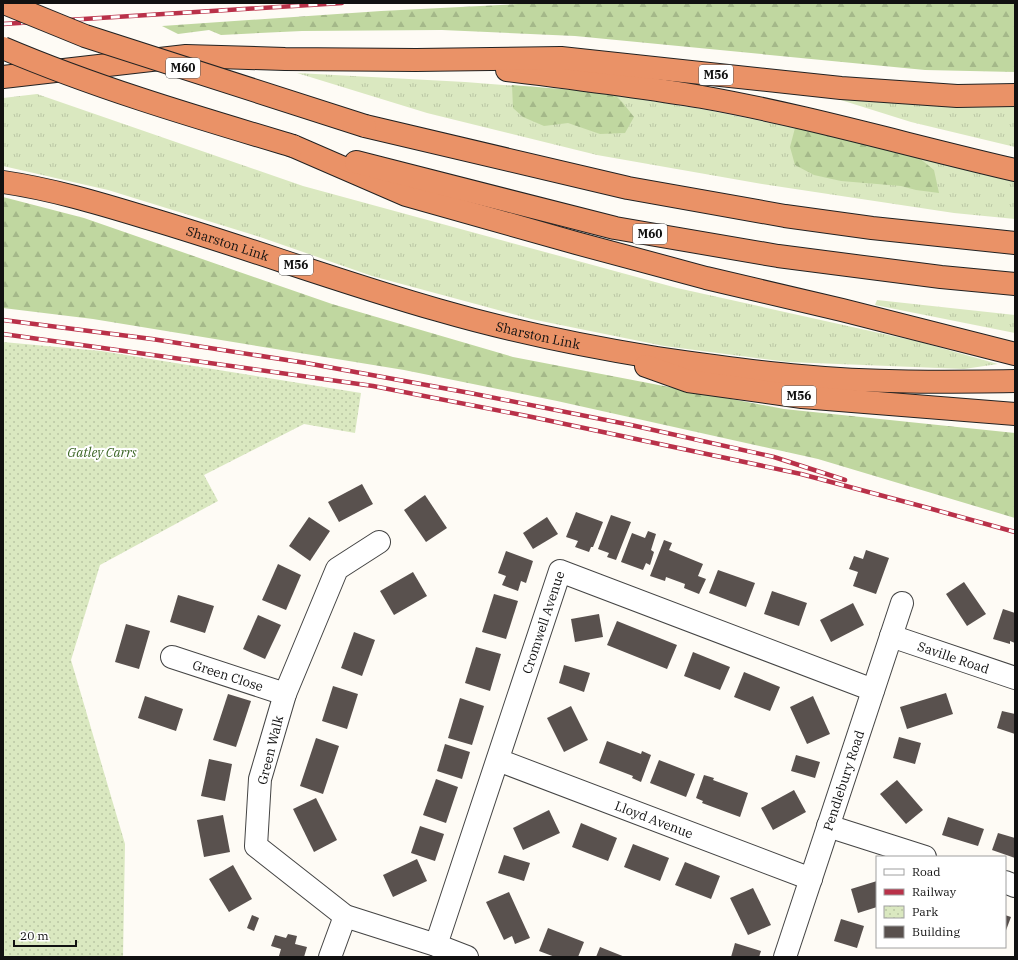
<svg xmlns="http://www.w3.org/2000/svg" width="1018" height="960" viewBox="0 0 1018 960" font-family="'IBM Plex Serif',serif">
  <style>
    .grass { fill: url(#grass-tufts) }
    .forest { fill: url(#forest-firs) }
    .park { fill: url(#park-dots) }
    .building { fill: #59514e }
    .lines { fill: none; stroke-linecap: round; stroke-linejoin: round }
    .minor-casing { stroke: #444; stroke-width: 24 }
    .highway-casing { stroke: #222; stroke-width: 24 }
    .minor { stroke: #fff; stroke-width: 22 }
    .highway { stroke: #ea9267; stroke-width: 22 }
    .rail-casing { stroke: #b93149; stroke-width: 4.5 }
    .rail { stroke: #fff; stroke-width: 3; stroke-dasharray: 9; stroke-linecap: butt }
    .highway-bridge-casing { stroke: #222; stroke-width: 24; stroke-linecap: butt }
    .highway-bridge { stroke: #ea9267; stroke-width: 22 }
    .labels { text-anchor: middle; stroke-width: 4; stroke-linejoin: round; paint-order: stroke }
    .shield { fill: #fff; stroke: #585858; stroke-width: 1 }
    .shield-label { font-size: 12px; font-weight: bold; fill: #111 }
    .street-label { font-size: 13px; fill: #111; stroke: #fff }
    .park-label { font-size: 13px; font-style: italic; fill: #3a6524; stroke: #fff }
  </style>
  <defs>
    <pattern id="grass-tufts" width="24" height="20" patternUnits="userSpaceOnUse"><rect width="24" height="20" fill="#dae8c0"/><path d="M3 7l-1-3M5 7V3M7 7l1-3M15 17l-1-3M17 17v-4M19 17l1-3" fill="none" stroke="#bac6a4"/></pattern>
    <pattern id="forest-firs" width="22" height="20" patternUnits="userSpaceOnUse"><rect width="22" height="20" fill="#c0d7a0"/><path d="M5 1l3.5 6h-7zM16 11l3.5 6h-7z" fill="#a4b889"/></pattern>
    <pattern id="park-dots" width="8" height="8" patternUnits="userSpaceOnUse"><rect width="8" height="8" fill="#dae8c0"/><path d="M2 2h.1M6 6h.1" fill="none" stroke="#bac6a4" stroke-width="1.8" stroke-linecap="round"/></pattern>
  </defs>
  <rect width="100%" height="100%" fill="#fefbf5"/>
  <g class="grass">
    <polygon points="297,73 465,82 597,92 707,110 825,134 1015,181 1015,219 954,213 762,184 597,155 427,113"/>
    <polygon points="37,94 303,186 677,288 920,342 998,364 964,369 788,362 664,346 531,319 372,276 260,237 108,190 3,166 3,98"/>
    <polygon points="828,96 896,103 969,107 1015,105 1015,147 911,122"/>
    <polygon points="877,300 1015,315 1015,333 875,305"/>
  </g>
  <g class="forest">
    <polygon points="539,3 1015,3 1015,72 925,70 575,36 442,30 302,31 221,35 209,30 178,34 162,26 381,11"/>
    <polygon points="512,85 597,92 615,95 623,103 634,117 625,133 600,134 568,123 544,126 523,117 513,108"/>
    <polygon points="795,128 825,134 918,157 934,170 939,193 916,190 901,186 841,181 814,175 795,165 790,147"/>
    <polygon points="3,197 84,218 332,304 513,357 784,409 1015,433 1015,518 818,459 557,401 404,370 93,319 3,308"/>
  </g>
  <polygon class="park" points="3,342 101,351 361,393 355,433 304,424 204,475 218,501 100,565 71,660 125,844 123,957 3,957"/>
  <g class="building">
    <polygon points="362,484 373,504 339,522 328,502"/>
    <polygon points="425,495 447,528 426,542 404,510"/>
    <polygon points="576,512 603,522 593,547 591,547 589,552 575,547 578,541 566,537"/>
    <polygon points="611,515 631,522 616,560 607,557 609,553 598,549"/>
    <polygon points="309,517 330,531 310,561 289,546"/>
    <polygon points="547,517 558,534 533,549 523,533"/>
    <polygon points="648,531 656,534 651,550 654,552 650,565 646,563 643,570 621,562 632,533 645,538"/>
    <polygon points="664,540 672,543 669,550 703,564 698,576 706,579 699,594 684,588 685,584 666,577 665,581 650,576"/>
    <polygon points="866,550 889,558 876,594 853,586 858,572 849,569 854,556 863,559"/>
    <polygon points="506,551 533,561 526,583 521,581 518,591 502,585 506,576 498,573"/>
    <polygon points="278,564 301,575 286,610 262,600"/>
    <polygon points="718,570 755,583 746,607 709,593"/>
    <polygon points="413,572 427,596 394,615 380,591"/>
    <polygon points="964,582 986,614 967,626 946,594"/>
    <polygon points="772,591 807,603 799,626 764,614"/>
    <polygon points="494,594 518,601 506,639 482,632"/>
    <polygon points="178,595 214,606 205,633 170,622"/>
    <polygon points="853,603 864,625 831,642 820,620"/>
    <polygon points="1003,609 1015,613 1015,643 1010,641 1010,644 993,639"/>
    <polygon points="599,614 603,637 575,642 571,619"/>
    <polygon points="258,615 281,625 265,659 243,649"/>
    <polygon points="617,621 677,645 667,669 607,645"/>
    <polygon points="126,624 150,631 139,669 115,662"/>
    <polygon points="354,632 375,640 362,676 341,668"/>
    <polygon points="476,647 501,654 490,691 465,683"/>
    <polygon points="693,652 730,667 720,690 684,676"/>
    <polygon points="564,665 590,673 584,692 559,683"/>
    <polygon points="744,672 780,687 770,711 734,697"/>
    <polygon points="333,686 358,694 347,729 322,721"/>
    <polygon points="946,693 953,714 907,729 900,707"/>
    <polygon points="228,694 251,701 236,747 213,740"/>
    <polygon points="145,696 183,709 176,731 138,718"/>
    <polygon points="813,696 830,734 807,744 790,707"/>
    <polygon points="460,698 484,706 472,745 448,738"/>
    <polygon points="571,706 588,740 564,752 547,718"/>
    <polygon points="1002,711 1015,714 1015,734 997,728"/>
    <polygon points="899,737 921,743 915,764 893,758"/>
    <polygon points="316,738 339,746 323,794 300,786"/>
    <polygon points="607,741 641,754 642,751 651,755 641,782 632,778 633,776 599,763"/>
    <polygon points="445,744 470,752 462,779 437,771"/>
    <polygon points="796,755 820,762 815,778 791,771"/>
    <polygon points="209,759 232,764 225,801 201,796"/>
    <polygon points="659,760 695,774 686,797 650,783"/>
    <polygon points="704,775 714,778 713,780 748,793 740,817 702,803 703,801 696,798"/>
    <polygon points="436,779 458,787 446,823 423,815"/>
    <polygon points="897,780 923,810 906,824 880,794"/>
    <polygon points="794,790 806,812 773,830 761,808"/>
    <polygon points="316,798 337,840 314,852 293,809"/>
    <polygon points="549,810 560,833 523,850 513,828"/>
    <polygon points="223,815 230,852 204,857 197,820"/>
    <polygon points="948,817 984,829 978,846 942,835"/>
    <polygon points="581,823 617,838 608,861 572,847"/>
    <polygon points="420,826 444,834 435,861 411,853"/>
    <polygon points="998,833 1015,838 1015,858 992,850"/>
    <polygon points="633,844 669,858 660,881 624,867"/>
    <polygon points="504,855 530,863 524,881 498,873"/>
    <polygon points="417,859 427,881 393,897 383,875"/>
    <polygon points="685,862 720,876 711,899 675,885"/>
    <polygon points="233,865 252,899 229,912 209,879"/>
    <polygon points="877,881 877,907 858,913 851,889"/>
    <polygon points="753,888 771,925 748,935 730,898"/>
    <polygon points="509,892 530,938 515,944 512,936 504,940 486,902"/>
    <polygon points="252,915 259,918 254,931 247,928"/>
    <polygon points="1005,915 1011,917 1005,933"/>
    <polygon points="841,919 864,926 857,948 834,941"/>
    <polygon points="548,928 584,942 578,957 555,957 539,951"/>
    <polygon points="288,934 297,936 295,944 307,947 304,957 283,957 279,956 281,949 271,946 275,935 286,938"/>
    <polygon points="735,943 761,951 759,957 731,957"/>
    <polygon points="600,947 625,957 596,957"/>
  </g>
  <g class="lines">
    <g class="minor-casing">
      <g id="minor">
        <polyline points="379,542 337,569 285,694 260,779 256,846 345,916 436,945 467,957"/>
        <path id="s1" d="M 891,636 L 1015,678"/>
        <path id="s2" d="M 172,657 L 285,694"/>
        <path id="s3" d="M 498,760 L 811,879"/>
        <polyline points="828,826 925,857"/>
        <polyline points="1005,882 1015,886"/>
        <path id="s4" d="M 436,945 L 560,571 L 873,690"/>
        <polyline points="330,957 345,916"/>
        <path id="s5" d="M 785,957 L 902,603"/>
      </g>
    </g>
    <g class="highway-casing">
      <g id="highway">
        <path d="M 507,70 C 572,78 637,86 702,97 C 808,116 911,146 1015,170"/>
        <polyline points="3,77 186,56 285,59 416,60 561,58 841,88 957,96 1015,95"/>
        <polyline points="365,126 628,188 785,216 872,228 1015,243"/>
        <polyline points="293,146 406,195 576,243 706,278 842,310 1015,354"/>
        <polyline points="356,162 615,228 778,256 941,277 1015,284"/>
        <path id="s6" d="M 3,182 C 51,189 98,203 144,217 C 243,246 339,282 438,310 C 510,331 583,346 657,358 C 705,365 753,372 801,376 C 872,383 944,382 1015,381"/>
        <polyline points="646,366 688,381 802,397 1015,414"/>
      </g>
    </g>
    <use href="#minor" class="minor"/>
    <use href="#highway" class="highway"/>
    <g class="rail-casing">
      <g id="rail">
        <polyline points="3,24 342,3"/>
        <polyline points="3,320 152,339 306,363 470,393 631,425 774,457 845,480"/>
        <polyline points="3,334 373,386 532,417 801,474 932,509 1015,532"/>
      </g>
    </g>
    <use href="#rail" class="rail"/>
    <g class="highway-bridge-casing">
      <g id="highway-bridge">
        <polyline points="4,3 85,36 365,126"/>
        <path d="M 3,48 C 97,88 196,117 293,146"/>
      </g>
    </g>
    <use href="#highway-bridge" class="highway-bridge"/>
  </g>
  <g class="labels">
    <g class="shield">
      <rect x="166" y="58" width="34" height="20" rx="3"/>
      <rect x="699" y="65" width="34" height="20" rx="3"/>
      <rect x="633" y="224" width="34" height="20" rx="3"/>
      <rect x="279" y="255" width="34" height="20" rx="3"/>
      <rect x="782" y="386" width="34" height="20" rx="3"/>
    </g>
    <g class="shield-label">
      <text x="183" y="72">M60</text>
      <text x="716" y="79">M56</text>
      <text x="650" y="238">M60</text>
      <text x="296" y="269">M56</text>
      <text x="799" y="400">M56</text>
    </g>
    <g class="street-label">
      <text dy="5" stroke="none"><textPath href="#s6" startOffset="233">Sharston Link</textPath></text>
      <text dy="5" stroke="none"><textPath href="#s6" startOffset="557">Sharston Link</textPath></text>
      <text dy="5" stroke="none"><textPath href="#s4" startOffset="340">Cromwell Avenue</textPath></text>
      <text dy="5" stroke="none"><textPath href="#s1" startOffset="66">Saville Road</textPath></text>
      <text dy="5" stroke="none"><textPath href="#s2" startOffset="59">Green Close</textPath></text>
      <text transform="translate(270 750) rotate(-76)" y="5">Green Walk</text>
      <text dy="5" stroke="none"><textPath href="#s5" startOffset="186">Pendlebury Road</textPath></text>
      <text dy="5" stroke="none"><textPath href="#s3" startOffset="167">Lloyd Avenue</textPath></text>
    </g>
    <g class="park-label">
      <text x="102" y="457">Gatley Carrs</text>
    </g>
  </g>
  <rect width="1018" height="960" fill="none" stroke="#111111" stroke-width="8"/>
  <rect x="876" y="856" width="130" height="92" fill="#ffffff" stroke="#a0a0a0"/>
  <rect x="884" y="869" width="20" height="6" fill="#ffffff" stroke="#a0a0a0"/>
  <text x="912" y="876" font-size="12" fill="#111111">Road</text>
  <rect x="884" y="889" width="20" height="6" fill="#b93149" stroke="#a0a0a0"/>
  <text x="912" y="896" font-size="12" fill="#111111">Railway</text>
  <rect x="884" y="906" width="20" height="12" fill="url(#park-dots)" stroke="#a0a0a0"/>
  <text x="912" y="916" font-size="12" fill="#111111">Park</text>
  <rect x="884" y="926" width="20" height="12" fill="#59514e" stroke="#a0a0a0"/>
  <text x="912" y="936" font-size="12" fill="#111111">Building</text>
  <path d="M14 940v6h62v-6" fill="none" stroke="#111111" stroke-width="2"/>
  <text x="20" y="940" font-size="12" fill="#111111" stroke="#ffffff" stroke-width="3" paint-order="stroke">20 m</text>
</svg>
